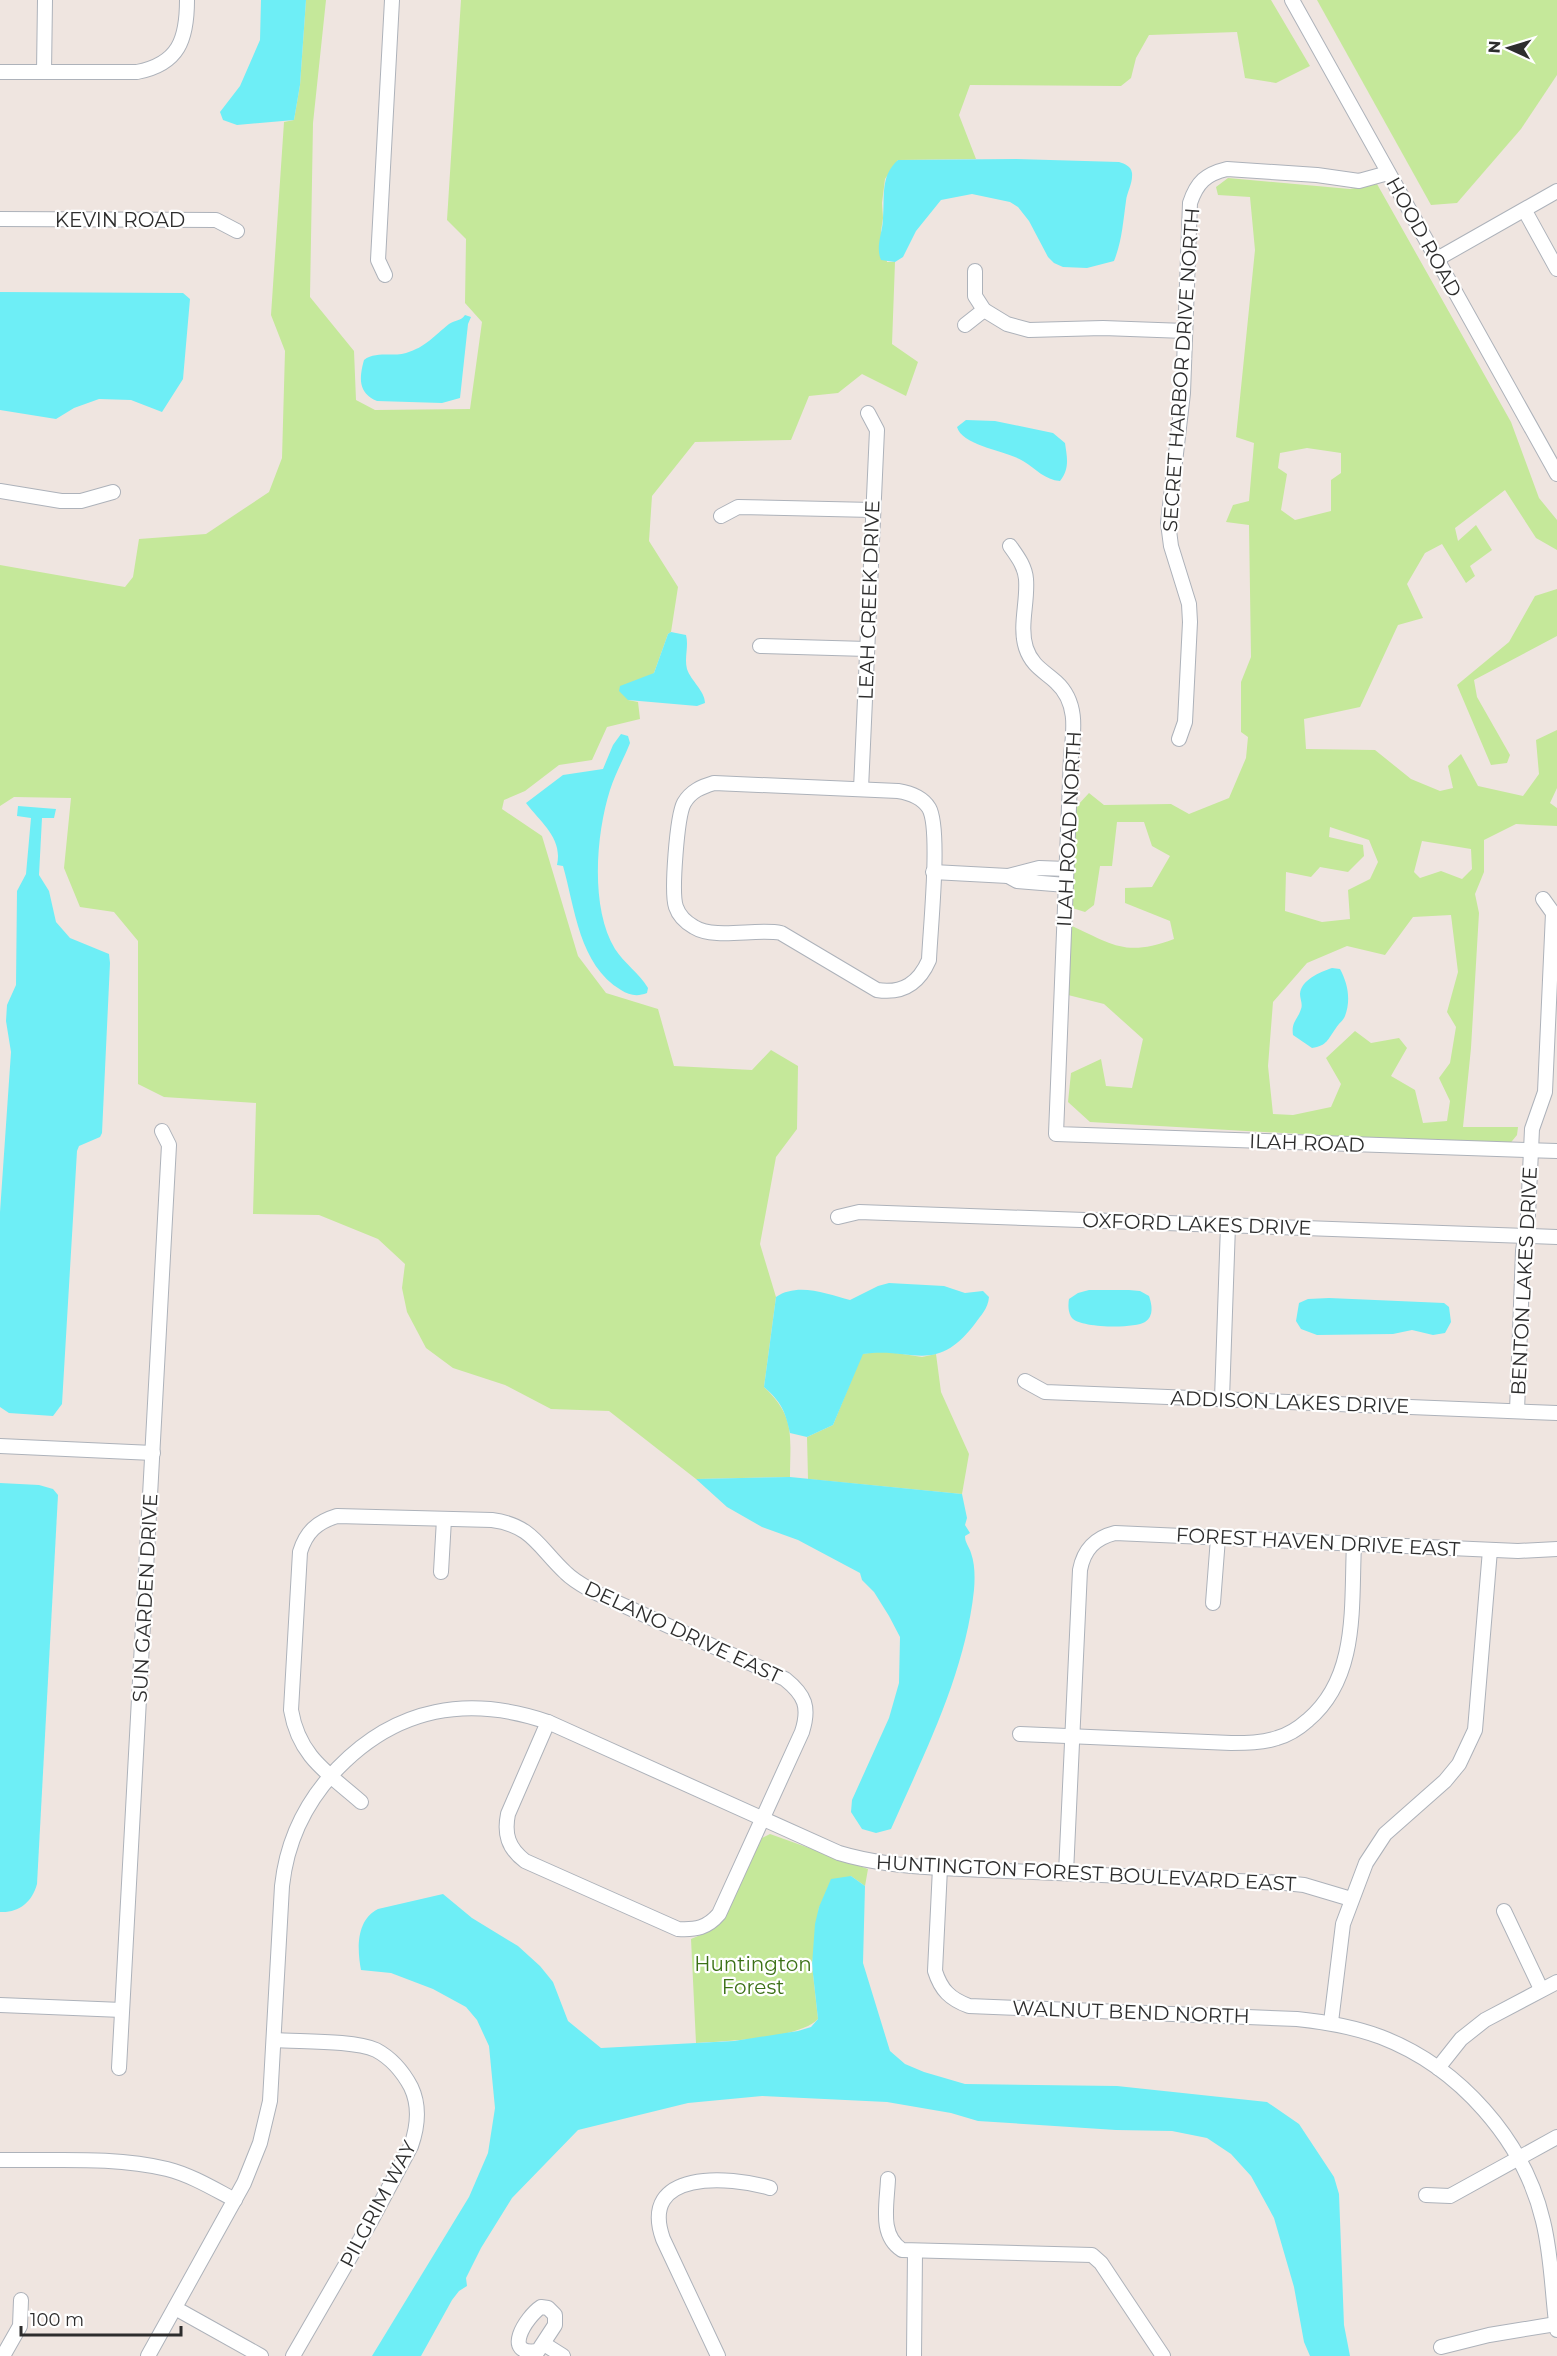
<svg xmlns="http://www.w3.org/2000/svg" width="1557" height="2356" viewBox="0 0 1557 2356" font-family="Montserrat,sans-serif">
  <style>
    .green { fill: #c5e89a; fill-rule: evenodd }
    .water { fill: #6eeef6 }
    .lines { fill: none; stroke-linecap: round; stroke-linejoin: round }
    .minor-casing { stroke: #adb2ba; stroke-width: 16 }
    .minor { stroke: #fff; stroke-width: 14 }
    .labels { text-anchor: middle; stroke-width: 4.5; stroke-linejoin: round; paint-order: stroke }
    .street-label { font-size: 20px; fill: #2d2d2d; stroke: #fff }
    .park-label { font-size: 20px; fill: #3c7117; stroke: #fff }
  </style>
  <rect width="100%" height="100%" fill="#efe5e0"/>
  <g class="green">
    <path d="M 306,0 L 326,0 L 313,123 L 310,297 L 354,351 L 356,400 L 375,410 L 470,409 L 482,322 L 465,303 L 466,239 L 447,220 L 461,0 L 1271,0 L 1310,66 L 1276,83 L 1245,78 L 1237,32 L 1149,35 L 1136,58 L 1131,78 L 1121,86 L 970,85 L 959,115 L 976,159 L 898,160 L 885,179 L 882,203 L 883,218 L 881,231 L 887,262 L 895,262 L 892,344 L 918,362 L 906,396 L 862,374 L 838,393 L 809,396 L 791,440 L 695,442 L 652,496 L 649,541 L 678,587 L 671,632 L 668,634 L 654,673 L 628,700 L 638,702 L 640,719 L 607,727 L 592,760 L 559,765 L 525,791 L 504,800 L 502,809 L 542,836 L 578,956 L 606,993 L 658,1009 L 674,1066 L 752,1070 L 771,1050 L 798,1066 L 797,1129 L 776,1157 L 760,1244 L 776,1297 L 764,1387 C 796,1417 790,1436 790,1477 L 696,1479 L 609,1411 L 551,1409 L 505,1385 L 453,1368 L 426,1348 L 407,1312 L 402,1288 L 405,1264 L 378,1239 L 319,1215 L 253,1214 L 256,1103 L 164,1097 L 138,1084 L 138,941 L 114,912 L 80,907 L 64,868 L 71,798 L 14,797 L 0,806 L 0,565 L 125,587 L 133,577 L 139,539 L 206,534 L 269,492 L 282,458 L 285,351 L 271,315 L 284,122 L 294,120 L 300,85 Z"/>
    <polygon points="1317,0 1557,0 1557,75 1521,129 1457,203 1431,205"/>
    <path d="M 1228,178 L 1350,189 L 1377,184 L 1511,422 L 1539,498 L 1557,520 L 1557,550 L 1536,538 L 1505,490 L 1455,528 L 1458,541 L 1476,525 L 1492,550 L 1470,566 L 1475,576 L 1466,583 L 1442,544 L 1425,553 L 1407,584 L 1423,618 L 1398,625 L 1360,707 L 1304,719 L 1306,749 L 1375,750 L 1411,779 L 1440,791 L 1453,788 L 1448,766 L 1461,754 L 1478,786 L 1523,796 L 1539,774 L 1536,740 L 1557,730 L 1557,788 L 1550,803 L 1557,808 L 1557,826 L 1516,824 L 1484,840 L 1484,872 L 1475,894 L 1479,913 L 1471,1048 L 1463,1127 L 1518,1127 L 1517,1135 L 1508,1146 L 1090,1122 L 1068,1102 L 1071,1073 L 1101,1059 L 1106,1086 L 1132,1088 L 1143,1039 L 1104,1004 L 1068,995 L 1070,925 C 1113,945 1126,957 1174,939 L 1170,921 L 1125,903 L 1125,888 L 1152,887 L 1170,856 L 1152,846 L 1144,822 L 1117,822 L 1112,866 L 1100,866 L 1094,905 L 1085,912 L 1069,907 L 1076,807 L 1089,793 L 1104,805 L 1171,804 L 1189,814 L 1229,798 L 1246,758 L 1248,737 L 1241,732 L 1241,682 L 1251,657 L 1249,525 L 1226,522 L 1233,505 L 1249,501 L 1254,443 L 1236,437 L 1255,250 L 1250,197 L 1218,195 L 1216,187 ZM 1307,448 L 1341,453 L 1341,473 L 1331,480 L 1331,511 L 1295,520 L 1281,510 L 1287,474 L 1278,468 L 1280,453 ZM 1330,827 L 1369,840 L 1378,862 L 1370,879 L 1348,890 L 1350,919 L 1322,922 L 1285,911 L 1286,872 L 1311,877 L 1320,867 L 1348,872 L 1364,856 L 1363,845 L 1329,837 ZM 1422,841 L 1471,849 L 1472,869 L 1462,879 L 1441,871 L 1420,878 L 1414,872 ZM 1451,915 L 1458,972 L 1447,1012 L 1456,1027 L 1450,1063 L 1439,1078 L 1450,1101 L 1447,1121 L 1423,1123 L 1415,1090 L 1391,1076 L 1407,1048 L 1399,1038 L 1371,1043 L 1355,1031 L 1326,1058 L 1341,1084 L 1331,1107 L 1293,1115 L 1273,1114 L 1268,1066 L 1273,1002 L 1307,963 L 1347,946 L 1385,955 L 1413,917 Z"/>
    <polygon points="1557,589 1557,636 1474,680 1477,697 1510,755 1507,763 1491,765 1457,685 1509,642 1535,596"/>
    <polygon points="883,1351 922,1357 936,1354 941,1392 969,1454 962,1494 808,1479 807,1437 833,1425 862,1354"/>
    <path d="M 770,1834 L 868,1869 L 865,1886 L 851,1876 L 819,1907 L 812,1965 L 818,2019 C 799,2039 725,2041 696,2043 L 691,1939 L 710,1931 L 722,1920 L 762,1838 Z"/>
  </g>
  <g class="water">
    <polygon points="261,0 306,0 300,85 294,120 237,125 223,120 220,112 240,86 260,40"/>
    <path d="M 1016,159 L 1119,162 C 1125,164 1131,166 1132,173 C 1133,183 1127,192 1126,201 C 1123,222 1122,241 1114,261 L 1087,268 L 1063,267 L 1054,263 L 1048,257 L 1029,221 L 1018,207 L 1010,202 L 972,194 L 941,200 L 916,231 L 903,257 L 895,262 L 881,260 C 875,246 883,232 883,218 C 885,196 880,176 898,160 Z"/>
    <polygon points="0,292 183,293 190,299 183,379 162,412 131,400 99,399 74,408 56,419 0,410"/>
    <path d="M 465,315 L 471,317 L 468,324 L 460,398 L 442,403 L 377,401 C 358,393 359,378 364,360 C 376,351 392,357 406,353 C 426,347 434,336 449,324 C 455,320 461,321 465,315 Z"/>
    <path d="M 966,420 L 995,421 L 1053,433 L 1065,443 C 1067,457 1070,469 1060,481 C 1045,480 1036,469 1023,461 C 1008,451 962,446 957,427 Z"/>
    <path d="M 671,632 L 686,635 C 689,646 684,658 687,669 C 691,681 705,691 705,703 L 697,706 L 628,700 L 619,691 L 620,686 L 654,673 L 668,634 Z"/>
    <path d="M 621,734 L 628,736 L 630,743 C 624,758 615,774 610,790 C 596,834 590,908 615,949 C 624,963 639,973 648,988 L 647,993 C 637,997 629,995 621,990 C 579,965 575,908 563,866 L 557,865 C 563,838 541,823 526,803 L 563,775 L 603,769 L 613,745 Z"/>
    <polygon points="18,806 56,809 54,818 42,818 39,875 49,891 56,922 70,938 109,954 110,963 102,1133 100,1137 79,1146 77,1151 62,1404 53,1416 9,1413 0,1407 0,1212 11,1052 6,1021 7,1005 16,985 17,891 26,874 31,818 17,816"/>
    <path d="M 1332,968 L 1340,969 C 1348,984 1351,1000 1345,1016 C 1343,1021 1339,1023 1336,1028 C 1328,1039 1327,1046 1312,1048 L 1293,1035 C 1291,1022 1298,1019 1301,1009 C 1303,1004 1300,999 1300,994 C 1301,980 1320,972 1332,968 Z"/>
    <path d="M 889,1283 L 944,1286 L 965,1293 L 983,1291 L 989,1297 C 988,1309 981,1315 974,1325 C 935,1375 913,1347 863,1354 L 833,1425 L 807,1437 L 790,1433 C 785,1410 781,1402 764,1387 L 776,1297 C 798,1282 827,1294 850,1300 L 878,1286 Z"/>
    <path d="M 1089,1290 L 1129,1290 L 1140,1291 L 1149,1296 C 1152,1305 1154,1316 1145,1322 C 1134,1329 1080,1328 1072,1318 C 1068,1313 1068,1305 1069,1299 L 1078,1293 Z"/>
    <polygon points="1329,1298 1444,1303 1449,1307 1451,1322 1445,1333 1433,1335 1412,1330 1393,1334 1317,1335 1301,1329 1296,1321 1299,1303 1308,1299"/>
    <path d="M 790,1477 L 962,1494 L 967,1518 L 965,1525 L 970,1533 L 965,1536 C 965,1543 969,1546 971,1553 C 975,1564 975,1578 974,1590 C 965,1674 925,1752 891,1829 L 876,1833 L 862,1829 L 851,1812 L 852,1800 L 889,1718 L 899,1683 L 900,1637 L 889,1616 L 874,1592 L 862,1580 L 860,1573 L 798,1540 L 762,1527 L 727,1507 L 696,1479 Z"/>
    <path d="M 0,1483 L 39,1485 L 53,1489 L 58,1495 L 37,1884 C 32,1902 19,1913 0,1912 Z"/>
    <path d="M 851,1876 L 865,1886 L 863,1963 L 890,2051 L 905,2064 L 924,2072 L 965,2084 L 1117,2086 L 1267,2102 L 1299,2124 L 1334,2177 L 1339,2194 L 1344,2325 L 1350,2356 L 1310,2356 L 1304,2342 L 1294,2287 L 1274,2218 L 1251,2176 L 1231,2154 L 1207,2138 L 1172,2131 L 1116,2130 L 978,2121 L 951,2113 L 887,2102 L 762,2096 L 688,2103 L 578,2130 L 512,2198 L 481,2248 L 466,2278 L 467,2286 L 459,2291 L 452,2300 L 421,2356 L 372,2356 L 469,2197 L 488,2153 L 495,2108 L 489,2046 L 477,2020 L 466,2007 L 433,1989 L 391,1973 L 361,1970 C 357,1949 356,1920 378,1909 L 443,1894 L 472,1918 L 518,1946 L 540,1966 L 553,1982 L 568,2021 L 601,2048 L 734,2041 L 798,2031 L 811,2027 L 818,2019 L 812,1965 L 815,1924 L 819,1907 L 831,1879 Z"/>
  </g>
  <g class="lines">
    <g class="minor-casing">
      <g id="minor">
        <polyline points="1292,0 1557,474"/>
        <path d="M 0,72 L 137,72 C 179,64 187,39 187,0"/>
        <polyline points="44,72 45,0"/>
        <polyline points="1525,211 1557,269"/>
        <polyline points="0,219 216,220 237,231"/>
        <polyline points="1437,259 1557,191"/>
        <polyline points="975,271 975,296 984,310 1007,324 1029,330 1103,328 1185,331"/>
        <polyline points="385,275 378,260 392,0"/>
        <polyline points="965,325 984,310"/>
        <polyline points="0,491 61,501 81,501 113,492"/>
        <polyline points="721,516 738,507 873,510"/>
        <path d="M 1010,546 C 1017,556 1025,566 1026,579 C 1028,602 1019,626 1026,648 C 1032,666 1044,671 1056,682 C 1078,702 1074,730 1071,756 L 1056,1134 L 1557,1151"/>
        <polyline points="760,646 867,649"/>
        <path d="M 1179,739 L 1185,722 L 1190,622 L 1189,604 L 1171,546 L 1168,523 L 1183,393 L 1190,203 C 1197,182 1206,174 1227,169 L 1317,175 L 1359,181 L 1388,173"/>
        <path d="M 714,783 L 898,791 C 911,793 922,797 929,808 C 941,829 930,931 929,960 C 919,983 903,994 877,990 L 781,933 C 756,928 715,940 694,927 C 687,923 679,916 676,907 C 671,893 677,816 684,803 C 691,791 701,787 714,783 Z"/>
        <polyline points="861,789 877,430 868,413"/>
        <polyline points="933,872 1008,876 1039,868 1067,869"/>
        <polyline points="1008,876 1017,881 1066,885"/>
        <polyline points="838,1217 859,1212 1557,1237"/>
        <polyline points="1025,1381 1045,1392 1557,1413"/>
        <polyline points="1222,1399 1228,1225"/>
        <polyline points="1517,1411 1523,1251 1528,1215 1532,1129 1545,1092 1553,913 1543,899"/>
        <polyline points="0,1446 153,1453"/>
        <polyline points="441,1572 444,1519"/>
        <polyline points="1213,1603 1218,1538"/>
        <path d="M 1020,1734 L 1231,1743 C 1246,1743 1262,1743 1277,1738 C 1288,1735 1299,1728 1308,1720 C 1359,1677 1351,1605 1354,1544"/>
        <path d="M 361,1802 C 328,1773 299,1757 291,1710 L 300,1552 C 306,1532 317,1522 337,1516 L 492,1520 C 532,1525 539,1548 566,1573 C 574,1581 584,1586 594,1592 L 785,1679 C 805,1695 810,1707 802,1732 L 719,1914 C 707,1928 696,1930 678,1929 L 525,1861 C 508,1848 504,1834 508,1814 L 548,1722"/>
        <path d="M 940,1868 L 935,1971 C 941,1990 950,1999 969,2006 L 1297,2019 C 1326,2022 1354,2027 1381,2037 C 1459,2067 1524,2140 1543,2221 C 1552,2257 1552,2294 1557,2330"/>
        <path d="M 1066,1873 L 1080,1570 C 1084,1549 1095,1538 1115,1533 L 1518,1551 L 1557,1549"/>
        <polyline points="1504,1911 1541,1989"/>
        <polyline points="0,2005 122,2010"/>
        <polyline points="1331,2022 1343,1924 1366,1863 1385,1834 1445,1781 1459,1764 1475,1730 1490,1550"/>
        <path d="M 274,2040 C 300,2042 353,2040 376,2050 C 391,2058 403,2072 411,2087 C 420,2106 418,2126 411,2146 L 371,2221 L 293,2356"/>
        <polyline points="119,2068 169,1145 162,1131"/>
        <polyline points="1438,2068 1461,2039 1485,2020 1557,1982"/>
        <path d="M 0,2160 C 55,2161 114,2156 167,2169 C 191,2175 214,2189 235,2200"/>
        <path d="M 888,2179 C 887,2205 879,2235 902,2250 L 1092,2255 L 1101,2263 L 1163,2356"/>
        <polyline points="1426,2195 1450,2196 1557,2137"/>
        <path d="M 541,2307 L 548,2308 L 555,2315 L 555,2325 L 538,2351 C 501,2356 526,2317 541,2307 Z"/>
        <polyline points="175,2308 261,2356"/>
        <polyline points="544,2344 563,2356"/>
        <polyline points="1441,2347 1489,2335 1556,2324"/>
        <polyline points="3,2356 20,2326 21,2300"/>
        <path d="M 148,2356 L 244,2183 L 260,2143 L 270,2101 L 282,1886 C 287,1840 306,1801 338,1768 C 397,1707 469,1695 548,1722 L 839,1853 C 872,1863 906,1866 940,1868 L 1285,1883 L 1304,1885 L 1351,1899"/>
        <path d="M 718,2356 L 663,2239 C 638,2169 730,2176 770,2188"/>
        <polyline points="914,2356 915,2252"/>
      </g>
    </g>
    <use href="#minor" class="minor"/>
  </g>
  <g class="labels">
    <g class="street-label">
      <text x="120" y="227">KEVIN ROAD</text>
      <text transform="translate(1424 237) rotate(61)" y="7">HOOD ROAD</text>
      <text transform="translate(1181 370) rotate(-86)" y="7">SECRET HARBOR DRIVE NORTH</text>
      <text transform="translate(869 600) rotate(-88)" y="7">LEAH CREEK DRIVE</text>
      <text transform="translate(1069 829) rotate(-87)" y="7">ILAH ROAD NORTH</text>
      <text transform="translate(1307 1143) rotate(2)" y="7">ILAH ROAD</text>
      <text transform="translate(1197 1224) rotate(2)" y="7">OXFORD LAKES DRIVE</text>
      <text transform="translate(1524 1281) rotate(-87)" y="7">BENTON LAKES DRIVE</text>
      <text transform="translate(1290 1402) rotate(2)" y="7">ADDISON LAKES DRIVE</text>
      <text transform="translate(1318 1542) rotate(3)" y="7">FOREST HAVEN DRIVE EAST</text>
      <text transform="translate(145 1598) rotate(-87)" y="7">SUN GARDEN DRIVE</text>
      <text transform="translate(683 1632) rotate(25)" y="7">DELANO DRIVE EAST</text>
      <text transform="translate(1086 1873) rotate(3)" y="7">HUNTINGTON FOREST BOULEVARD EAST</text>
      <text transform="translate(1131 2012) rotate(2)" y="7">WALNUT BEND NORTH</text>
      <text transform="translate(378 2204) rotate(-62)" y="7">PILGRIM WAY</text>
    </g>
    <g class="park-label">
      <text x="753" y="1971">Huntington<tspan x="753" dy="23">Forest</tspan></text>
    </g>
  </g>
  <g transform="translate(1509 48) rotate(274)" stroke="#ffffff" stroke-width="4.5" paint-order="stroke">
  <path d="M0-4.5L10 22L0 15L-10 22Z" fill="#2d2d2d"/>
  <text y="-9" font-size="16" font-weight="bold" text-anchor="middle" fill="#2d2d2d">N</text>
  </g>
  <path d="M21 2326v9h160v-9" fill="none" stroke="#2d2d2d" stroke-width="3"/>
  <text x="30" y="2326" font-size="18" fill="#2d2d2d" stroke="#ffffff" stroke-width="4.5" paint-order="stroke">100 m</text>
</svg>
